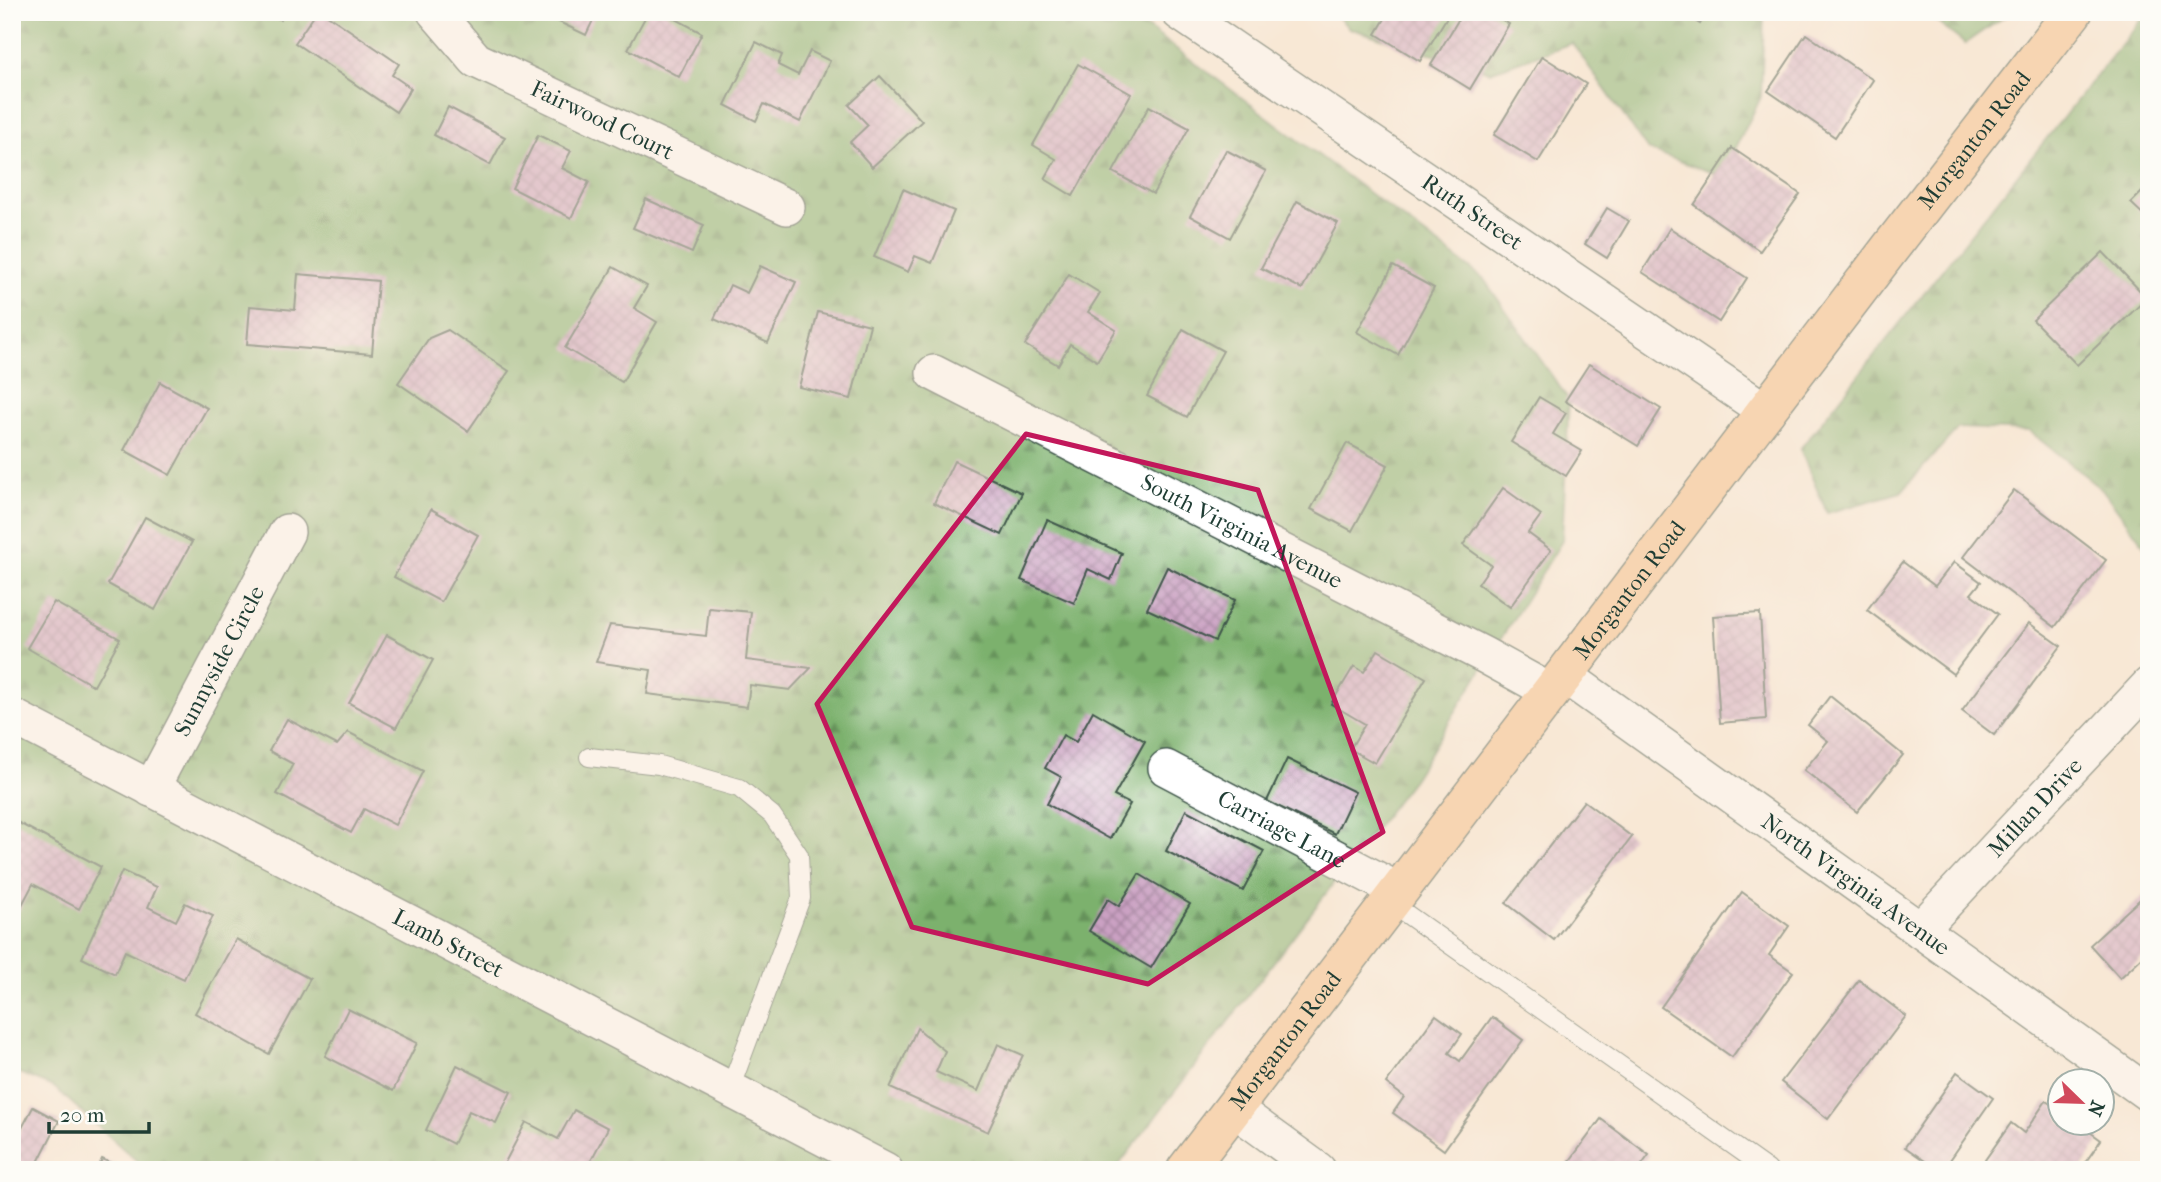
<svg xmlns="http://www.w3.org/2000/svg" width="2161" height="1182" viewBox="0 0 2161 1182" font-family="'IM FELL French Canon',serif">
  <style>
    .forest { fill: url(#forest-firs); stroke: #4e7750; stroke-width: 2 }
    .building { fill: url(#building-cross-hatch) }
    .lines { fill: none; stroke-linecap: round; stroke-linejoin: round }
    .service-casing { stroke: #40574c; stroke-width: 20 }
    .minor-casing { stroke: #40574c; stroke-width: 38 }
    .primary-casing { stroke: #40574c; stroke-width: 41 }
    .service { stroke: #fff; stroke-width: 18 }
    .minor { stroke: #fff; stroke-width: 35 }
    .primary { stroke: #f6be87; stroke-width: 38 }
    .marked { fill: none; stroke: #c2185b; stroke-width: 5; stroke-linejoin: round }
    .labels { text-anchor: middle; stroke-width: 5; stroke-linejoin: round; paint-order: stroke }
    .street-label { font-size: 23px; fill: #1f3d34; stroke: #fdfcf7 }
  </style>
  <defs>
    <pattern id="forest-firs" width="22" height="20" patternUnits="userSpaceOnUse" patternTransform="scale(1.75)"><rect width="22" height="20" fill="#7cb16d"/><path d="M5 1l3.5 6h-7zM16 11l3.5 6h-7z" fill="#65915a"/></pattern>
    <pattern id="building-cross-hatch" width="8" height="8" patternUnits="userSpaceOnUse" patternTransform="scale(1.75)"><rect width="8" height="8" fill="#cba1c3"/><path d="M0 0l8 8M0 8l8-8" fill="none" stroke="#a4849f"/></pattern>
  </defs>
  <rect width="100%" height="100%" fill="#fdfcf7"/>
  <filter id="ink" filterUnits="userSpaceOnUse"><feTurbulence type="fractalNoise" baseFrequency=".0143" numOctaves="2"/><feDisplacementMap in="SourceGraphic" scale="14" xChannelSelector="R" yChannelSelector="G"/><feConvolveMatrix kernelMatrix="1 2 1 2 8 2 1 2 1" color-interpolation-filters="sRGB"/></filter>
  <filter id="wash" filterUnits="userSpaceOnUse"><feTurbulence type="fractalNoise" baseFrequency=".00686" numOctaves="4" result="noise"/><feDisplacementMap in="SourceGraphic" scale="28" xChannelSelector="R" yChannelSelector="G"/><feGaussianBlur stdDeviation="1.57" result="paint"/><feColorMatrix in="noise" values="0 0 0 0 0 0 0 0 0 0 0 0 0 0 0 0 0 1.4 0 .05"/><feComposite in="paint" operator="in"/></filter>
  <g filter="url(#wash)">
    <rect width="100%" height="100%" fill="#f8e8d5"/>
    <g class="forest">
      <polygon points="12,12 1127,12 1483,278 1569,400 1562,541 1414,778 1115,1170 147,1170 54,1087 12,1070"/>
      <polygon points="1333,12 1759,12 1764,17 1761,97 1722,176 1648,150 1572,43 1490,72 1349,28"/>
      <polygon points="1924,12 2011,12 1965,44"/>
      <polygon points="2147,12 2149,552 2102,489 2029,431 1958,428 1901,492 1827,513 1800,449"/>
    </g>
    <g id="blocks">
      <g class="building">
        <polygon points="263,12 284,12 281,20"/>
        <polygon points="316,12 323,12 399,64 392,75 411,88 396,112 295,43"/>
        <polygon points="538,12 597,12 586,35"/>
        <polygon points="648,12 663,12 702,33 679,77 628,49"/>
        <polygon points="1389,12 1450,12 1420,61 1376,34"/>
        <polygon points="1463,12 1489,12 1509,24 1470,89 1431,65"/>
        <polygon points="1681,12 1707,12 1700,24"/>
        <polygon points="1806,34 1873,80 1835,137 1768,91"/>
        <polygon points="756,42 782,55 778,65 798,75 810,51 830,61 800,122 764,104 756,121 725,105"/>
        <polygon points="1542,56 1586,84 1538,162 1494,135"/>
        <polygon points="1078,64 1131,94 1073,196 1045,179 1056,159 1033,145"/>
        <polygon points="880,76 922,121 872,167 850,142 868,125 849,105"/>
        <polygon points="1149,106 1189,128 1153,194 1113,172"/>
        <polygon points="448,107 505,137 490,165 434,135"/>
        <polygon points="538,135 571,151 562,168 589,182 571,218 512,188"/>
        <polygon points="1732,148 1800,194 1760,251 1694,205"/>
        <polygon points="1226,150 1266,171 1230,238 1190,216"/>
        <polygon points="2149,185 2149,220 2131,203"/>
        <polygon points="903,189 954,211 932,263 915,256 908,272 874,257"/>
        <polygon points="646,199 704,225 692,253 633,228"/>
        <polygon points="1297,201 1338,223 1302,289 1261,268"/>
        <polygon points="1607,208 1629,221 1607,258 1585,244"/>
        <polygon points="1670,228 1747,278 1719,322 1642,272"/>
        <polygon points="2103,252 2147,298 2077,365 2033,320"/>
        <polygon points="760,266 796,282 768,343 714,319 730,285 747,293"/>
        <polygon points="1393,266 1434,288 1398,355 1357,332"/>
        <polygon points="613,267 647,286 634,308 657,322 622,382 565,348"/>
        <polygon points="298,274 378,281 372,354 247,344 250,306 295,310"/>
        <polygon points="1069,274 1100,293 1088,312 1116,330 1097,361 1070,344 1058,365 1025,345"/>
        <polygon points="818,312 870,325 851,399 799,387"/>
        <polygon points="1183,329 1223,351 1187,417 1147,396"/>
        <polygon points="448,330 509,371 468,431 398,383 429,338"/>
        <polygon points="1589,364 1661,409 1638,446 1565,401"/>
        <polygon points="160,382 207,408 170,475 124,450"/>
        <polygon points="1539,397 1566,413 1553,434 1582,451 1566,476 1511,442"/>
        <polygon points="1347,443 1388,465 1352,531 1311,509"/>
        <polygon points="954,461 1022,493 1002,535 934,503"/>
        <polygon points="1503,488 1541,515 1528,533 1551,550 1510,607 1478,584 1491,565 1463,545"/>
        <polygon points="2014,490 2106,560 2055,627 1963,557"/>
        <polygon points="431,509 478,535 441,602 394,577"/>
        <polygon points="145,517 192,542 155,610 108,584"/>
        <polygon points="1047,520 1122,553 1111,580 1088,569 1074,603 1021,580"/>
        <polygon points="1903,562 1935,586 1954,562 1981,582 1971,594 1998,614 1953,674 1867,610"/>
        <polygon points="1167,567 1235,600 1215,641 1147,609"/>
        <polygon points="54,602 120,639 94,686 27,648"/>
        <polygon points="709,608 751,612 746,660 811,668 790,690 750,685 747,707 647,694 651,670 596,662 610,625 706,636"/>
        <polygon points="1760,613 1766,719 1720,723 1713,616"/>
        <polygon points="2029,623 2061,646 1994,735 1962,711"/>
        <polygon points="387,635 433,660 396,728 349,703"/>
        <polygon points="1378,650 1426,678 1375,763 1350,749 1365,724 1331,704 1354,666 1364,672"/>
        <polygon points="1830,696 1903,755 1857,812 1804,770 1828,741 1808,725"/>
        <polygon points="1093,711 1145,741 1114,796 1130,804 1110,839 1047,804 1061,777 1045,768 1063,735 1076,742"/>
        <polygon points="287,719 337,745 348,732 423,771 395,825 364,809 351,833 277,794 293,764 269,751"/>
        <polygon points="1287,759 1355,792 1335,834 1267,801"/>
        <polygon points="1584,801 1632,837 1554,940 1506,903"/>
        <polygon points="1186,810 1264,851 1243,891 1166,851"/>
        <polygon points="17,822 101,867 79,909 33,884 15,918 12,917 12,830"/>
        <polygon points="122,871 157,887 148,907 176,921 185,903 213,916 184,979 125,951 115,974 82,958"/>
        <polygon points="1139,874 1190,904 1151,968 1089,931 1108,899 1119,906"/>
        <polygon points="2149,891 2149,951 2120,978 2090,945"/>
        <polygon points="1742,892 1789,926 1769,955 1793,972 1732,1057 1661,1007"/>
        <polygon points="236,939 310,979 269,1054 195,1013"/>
        <polygon points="1859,980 1906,1016 1828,1119 1781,1082"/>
        <polygon points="348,1009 417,1043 393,1091 325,1056"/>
        <polygon points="1436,1015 1462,1034 1449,1053 1460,1061 1492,1017 1523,1040 1444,1150 1393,1113 1404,1097 1386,1083"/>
        <polygon points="917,1028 945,1051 936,1072 978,1091 998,1044 1023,1055 988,1132 890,1088"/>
        <polygon points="457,1065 511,1092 496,1123 469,1111 453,1144 426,1130"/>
        <polygon points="1957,1072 1993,1098 1943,1170 1938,1170 1905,1147"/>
        <polygon points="2046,1101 2060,1111 2060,1122 2076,1122 2101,1140 2080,1170 1978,1170 2011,1123 2024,1133"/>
        <polygon points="33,1107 59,1121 34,1170 12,1170 12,1147"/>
        <polygon points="574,1110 608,1128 586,1170 501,1170 526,1122 558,1139"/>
        <polygon points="1601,1119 1649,1155 1638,1170 1563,1170"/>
        <polygon points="102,1159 125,1170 97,1170"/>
      </g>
    </g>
  </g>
  <g filter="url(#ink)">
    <use href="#blocks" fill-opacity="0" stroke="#40574c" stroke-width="2"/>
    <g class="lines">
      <g class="service-casing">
        <g id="service">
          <polyline points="589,757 659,765 739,788 772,815 799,855 801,898 730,1089"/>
          <polyline points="1391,903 1768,1170"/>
        </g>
      </g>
      <g class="minor-casing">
        <g id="minor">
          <path id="s1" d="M 435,12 L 476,60 L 787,207"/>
          <path id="s2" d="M 1179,12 L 1767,412"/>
          <path id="s3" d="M 934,373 L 1484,655 L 1551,692"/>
          <path id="s4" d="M 1564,675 L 2149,1094"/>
          <path id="s5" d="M 12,716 L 885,1170"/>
          <path id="s6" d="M 1166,768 L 1399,891"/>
          <path id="s7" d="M 151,789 L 287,532"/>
          <path id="s8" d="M 1920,930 L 2149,685"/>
          <polyline points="1233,1108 1318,1170"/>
        </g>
      </g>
      <g class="primary-casing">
        <g id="primary">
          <path id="s9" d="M 1186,1170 L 1891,247 L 2073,12"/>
        </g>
      </g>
      <use href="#service" class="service"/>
      <use href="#minor" class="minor"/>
      <use href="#primary" class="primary"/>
    </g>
  </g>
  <path d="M0 0H2161V1182H0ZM 1026,434 L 1258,490 L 1383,832 L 1148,984 L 912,927 L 817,704 Z" fill="#f8e8d5" fill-opacity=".55" fill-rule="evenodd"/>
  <path class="marked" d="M 1026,434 L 1258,490 L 1383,832 L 1148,984 L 912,927 L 817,704 Z"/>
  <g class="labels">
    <g class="street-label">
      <text dy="8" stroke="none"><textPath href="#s1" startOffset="203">Fairwood Court</textPath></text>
      <text dy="8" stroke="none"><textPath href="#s9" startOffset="1297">Morganton Road</textPath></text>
      <text dy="8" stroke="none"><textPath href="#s2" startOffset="355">Ruth Street</textPath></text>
      <text dy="8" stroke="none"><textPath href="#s3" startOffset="346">South Virginia Avenue</textPath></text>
      <text dy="8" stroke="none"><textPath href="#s9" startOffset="730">Morganton Road</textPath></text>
      <text dy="8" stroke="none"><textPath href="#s7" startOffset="145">Sunnyside Circle</textPath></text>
      <text dy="8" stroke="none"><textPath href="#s8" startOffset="168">Millan Drive</textPath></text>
      <text dy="8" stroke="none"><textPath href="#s6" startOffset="131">Carriage Lane</textPath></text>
      <text dy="8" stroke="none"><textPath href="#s4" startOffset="359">North Virginia Avenue</textPath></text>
      <text dy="8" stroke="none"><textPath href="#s5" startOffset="492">Lamb Street</textPath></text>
      <text dy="8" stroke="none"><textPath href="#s9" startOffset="163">Morganton Road</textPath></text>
    </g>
  </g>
  <rect width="2161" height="1182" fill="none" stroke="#fdfcf7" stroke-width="42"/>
  <g transform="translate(2081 1102) rotate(113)"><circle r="33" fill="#fdfcf7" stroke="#a4b0a9" stroke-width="2"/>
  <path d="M0-5L12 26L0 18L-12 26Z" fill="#d1495b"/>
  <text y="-10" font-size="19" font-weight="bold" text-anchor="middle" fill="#1f3d34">N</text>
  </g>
  <path d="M49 1122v10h100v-10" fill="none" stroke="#1f3d34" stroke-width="3.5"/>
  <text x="60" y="1122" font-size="21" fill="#1f3d34" stroke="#fdfcf7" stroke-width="5" paint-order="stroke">20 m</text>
</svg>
